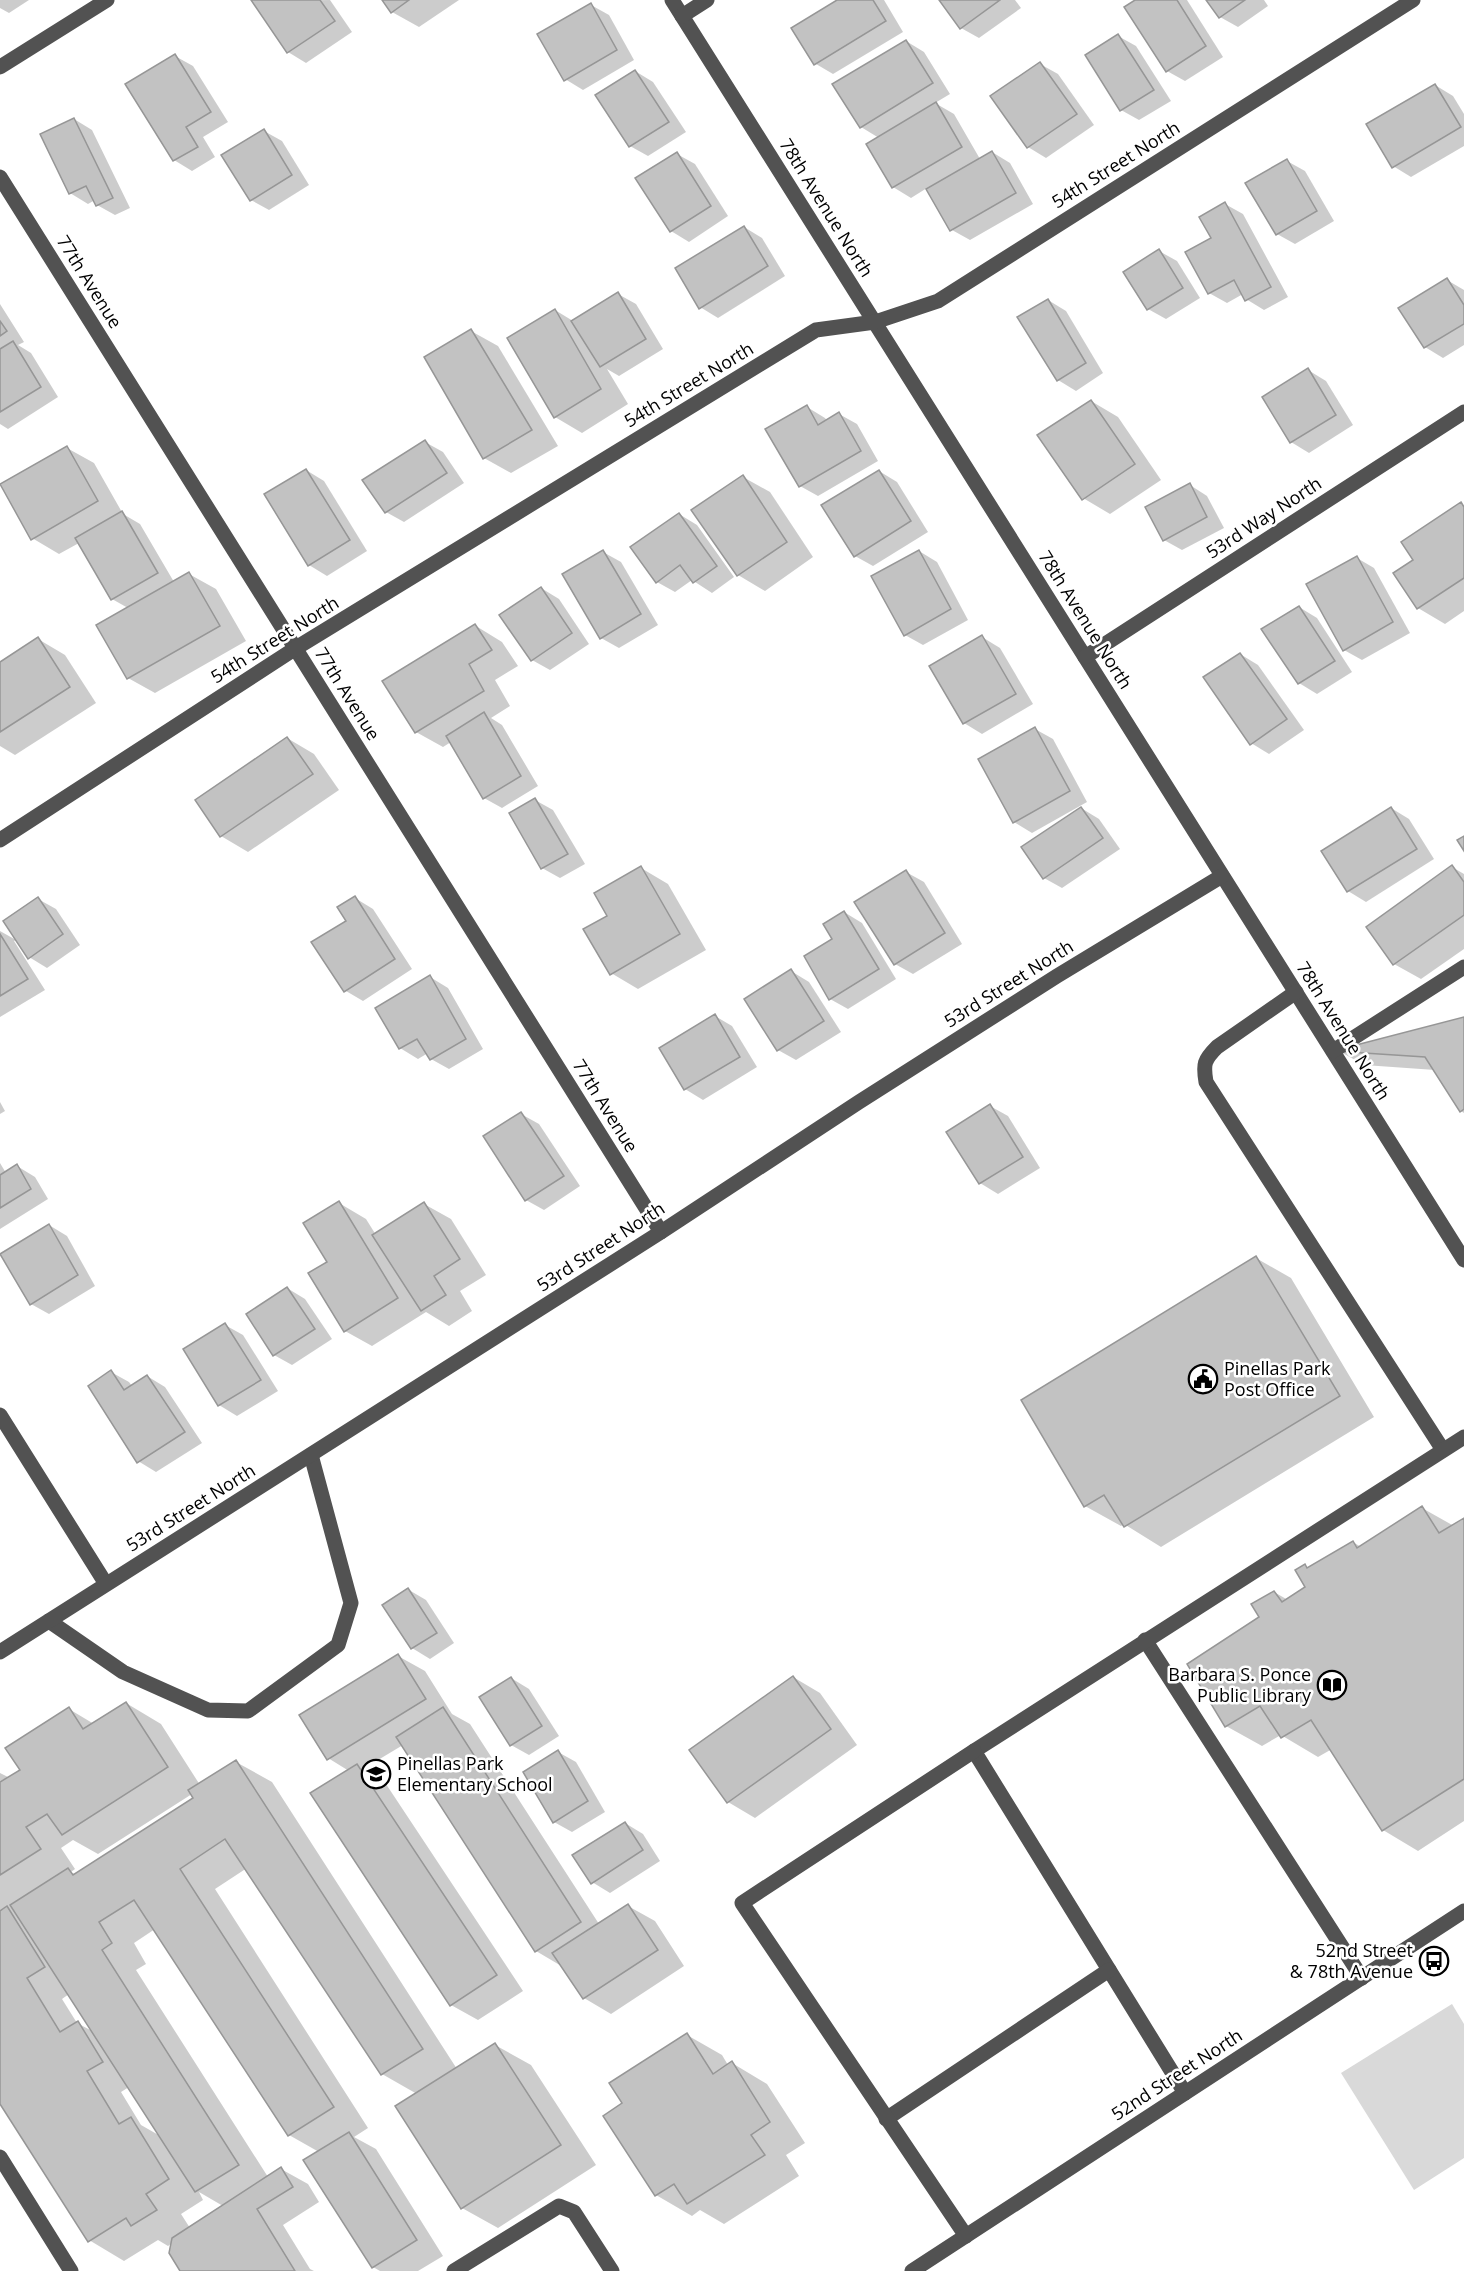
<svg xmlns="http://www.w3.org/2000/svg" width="1464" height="2271" viewBox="0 0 1464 2271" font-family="'Open Sans',sans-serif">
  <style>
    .green { fill: #d9d9d9 }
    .shadow { fill: #0003; fill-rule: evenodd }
    .building { fill: #c2c2c2; stroke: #969696; stroke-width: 1.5 }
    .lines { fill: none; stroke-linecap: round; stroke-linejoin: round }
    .minor { stroke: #525252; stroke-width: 15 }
    .labels { text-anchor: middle; stroke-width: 5; stroke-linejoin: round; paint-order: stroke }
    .street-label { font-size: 18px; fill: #000; stroke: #fff }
    .poi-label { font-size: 18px; fill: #000; stroke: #fff; text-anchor: start }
  </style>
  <rect width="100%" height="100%" fill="#fff"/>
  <polygon class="green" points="1452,2004 1464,2024 1464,2158 1414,2190 1341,2073"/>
  <g class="shadow">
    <polygon points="0,0 29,0 9,13 0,8"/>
    <polygon points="330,0 352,32 306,63 288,52 253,1"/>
    <polygon points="384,0 459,0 419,27 392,12"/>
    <polygon points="839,0 884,0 903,32 833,74 816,64"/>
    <polygon points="941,0 1015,0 1021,8 979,38 961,28"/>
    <polygon points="1138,0 1187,0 1223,57 1185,81 1167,71"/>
    <polygon points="1208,0 1264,0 1268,6 1238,27 1220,17"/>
    <polygon points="591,5 609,15 634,60 583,90 565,79"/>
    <polygon points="1118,36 1136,46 1171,101 1139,120 1121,110"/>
    <polygon points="906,41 924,52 950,94 935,103 954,114 980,159 992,152 1010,163 1033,204 970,240 952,230 927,188 911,198 893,187 879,138 861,127"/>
    <polygon points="175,56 193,66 228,122 203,137 215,157 192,171 174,160"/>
    <polygon points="1040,64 1058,74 1094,125 1046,158 1028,147 992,96"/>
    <polygon points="635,71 653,82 686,132 648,156 630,146"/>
    <polygon points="1435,85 1453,96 1464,114 1464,146 1411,177 1393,166"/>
    <polygon points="74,119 92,130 130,208 115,215 97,205 95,200 88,204 70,193"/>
    <polygon points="264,131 282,141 309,185 269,210 251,200"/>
    <polygon points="677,154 695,164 728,216 689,242 671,231 637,178"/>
    <polygon points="1287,161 1305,171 1334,221 1295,244 1277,234"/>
    <polygon points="1225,204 1243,214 1288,297 1264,310 1246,299 1243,294 1227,303 1209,293 1213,238"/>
    <polygon points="744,227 762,238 785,276 718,318 700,307"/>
    <polygon points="1159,251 1177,261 1200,298 1166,319 1148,309"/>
    <polygon points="1447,280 1464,290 1464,345 1443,358 1425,347"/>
    <polygon points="618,294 636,304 663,349 619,376 607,369 628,404 582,433 555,417 509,338 555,310 573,321"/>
    <polygon points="1048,300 1066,311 1103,373 1076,391 1058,380"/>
    <polygon points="0,304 24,342 18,345 31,353 58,397 8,429 0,424"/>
    <polygon points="471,331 498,346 558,446 511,473 484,458"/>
    <polygon points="1308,370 1326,381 1353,425 1309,453 1291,442 1264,398"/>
    <polygon points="1091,401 1118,417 1161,480 1110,514 1083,498"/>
    <polygon points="807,407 825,418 827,421 839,414 857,424 878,461 818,496 800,486"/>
    <polygon points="425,442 443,452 464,483 404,522 386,512"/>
    <polygon points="67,448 94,463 123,514 140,524 174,582 189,574 216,589 246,641 155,693 128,678 128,608 112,599 79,543 59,554 32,538"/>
    <polygon points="306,470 324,481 367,551 327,576 309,565 266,495"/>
    <polygon points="879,471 897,482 928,532 873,566 855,556"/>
    <polygon points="743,477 770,492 813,557 765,591 738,575"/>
    <polygon points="1190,485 1207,496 1224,528 1182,550 1164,540"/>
    <polygon points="1461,504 1464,506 1464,611 1445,624 1418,608 1415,561"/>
    <polygon points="679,514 697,525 734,577 712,593 692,580 675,592 657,582"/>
    <polygon points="919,551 937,562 968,620 923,645 905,635"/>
    <polygon points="603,552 621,562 658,625 619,648 601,638"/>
    <polygon points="1357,558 1374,568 1410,633 1362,660 1344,650"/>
    <polygon points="541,588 559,599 589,644 550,670 532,660"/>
    <polygon points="1299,607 1317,618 1352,672 1317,694 1299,683 1263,629"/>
    <polygon points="476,626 502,642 518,666 495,680 510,706 491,718 502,725 538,786 502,808 484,798 451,742 443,747 416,732"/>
    <polygon points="982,637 1000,648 1033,704 982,734 964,723"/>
    <polygon points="38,639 65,655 96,703 15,755 0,746 0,663"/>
    <polygon points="1240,654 1258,665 1304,730 1269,754 1251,743"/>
    <polygon points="1035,729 1053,739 1087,802 1032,833 1014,822"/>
    <polygon points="287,738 314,754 339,790 248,852 221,836 197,800"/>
    <polygon points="535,800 553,810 585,864 560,878 542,868"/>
    <polygon points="1081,808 1099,819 1120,849 1062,888 1044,878"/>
    <polygon points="1391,808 1409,819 1434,859 1366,902 1348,891"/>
    <polygon points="1452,867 1464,874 1464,949 1421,979 1394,964"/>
    <polygon points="641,868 668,884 706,950 638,989 611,973 609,916"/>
    <polygon points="906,872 924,882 962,944 913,974 895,964"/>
    <polygon points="355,898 373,909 412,969 363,1001 346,991 313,943 348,921"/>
    <polygon points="38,899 56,909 80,945 47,968 29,957"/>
    <polygon points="844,912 862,923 896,979 848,1009 830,999 834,940"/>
    <polygon points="0,931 16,940 14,941 45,990 0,1017"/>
    <polygon points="791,971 809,982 841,1032 796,1060 778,1050"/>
    <polygon points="430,977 448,988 483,1049 449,1069 431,1059 428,1053 418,1059 400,1048"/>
    <polygon points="715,1016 732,1026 757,1067 703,1100 685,1089 661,1049"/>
    <polygon points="1464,1018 1464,1113 1461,1111 1435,1070 1364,1065 1339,1051"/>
    <polygon points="0,1102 5,1111 0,1114"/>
    <polygon points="990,1106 1008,1116 1040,1168 998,1194 980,1183"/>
    <polygon points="521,1114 539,1124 580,1186 544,1210 526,1200"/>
    <polygon points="0,1163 6,1173 17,1166 35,1177 48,1199 0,1229"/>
    <polygon points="339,1203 366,1219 376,1235 424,1204 451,1219 486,1275 460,1291 472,1311 449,1326 426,1312 372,1346 345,1331 329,1263"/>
    <polygon points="49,1225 67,1236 95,1286 49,1314 31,1304"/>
    <polygon points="1256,1258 1291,1278 1374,1417 1161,1547 1124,1524 1121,1526 1085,1506"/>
    <polygon points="287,1288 305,1299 332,1339 292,1365 274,1355"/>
    <polygon points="225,1325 243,1335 278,1391 237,1416 219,1405"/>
    <polygon points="111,1372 129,1382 132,1386 147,1376 165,1387 202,1443 156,1472 138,1461"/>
    <polygon points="1422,1508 1454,1526 1464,1520 1464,1821 1418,1851 1383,1830 1332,1749 1318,1757 1281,1735 1262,1746 1226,1726 1261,1618 1274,1592 1288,1600 1307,1588 1305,1566 1309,1569 1353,1542 1361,1547"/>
    <polygon points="409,1590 426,1600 454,1643 430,1659 412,1648"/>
    <polygon points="398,1656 425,1671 452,1714 470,1724 599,1924 628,1906 655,1921 684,1966 611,2014 584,1998 563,1967 536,1951 403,1745 363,1769 384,1781 523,1991 478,2020 451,2005 349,1771 328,1758"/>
    <polygon points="793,1677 820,1693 857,1745 755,1818 728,1802 691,1750"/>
    <polygon points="511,1678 529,1689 559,1736 529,1755 511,1745"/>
    <path d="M 126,1703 L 161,1724 L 200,1785 L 236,1762 L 272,1782 L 457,2069 L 495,2045 L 531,2065 L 596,2165 L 498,2228 L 462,2208 L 417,2094 L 382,2074 L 247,1868 L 215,1889 L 368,2128 L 354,2137 L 376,2149 L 443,2256 L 418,2271 L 380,2271 L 373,2267 L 319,2152 L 289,2135 L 155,1929 L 134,1943 L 146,1964 L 136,1970 L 268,2177 L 281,2169 L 308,2184 L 319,2202 L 283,2225 L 310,2269 L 314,2271 L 181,2271 L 172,2243 L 168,2246 L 158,2240 L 124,2261 L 89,2240 L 0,2101 L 0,1773 L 10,1778 L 22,1771 L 69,1709 L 94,1724 ZM 192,1794 L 195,1799 L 76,1875 L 71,1872 L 75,1869 L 61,1848 L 73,1840 L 98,1854 ZM 69,1994 L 94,2032 L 77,2023 L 62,1999 ZM 129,2087 L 162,2137 L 141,2125 L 121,2092 ZM 199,2192 L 223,2206 L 190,2228 L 181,2214 L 203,2200 Z"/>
    <polygon points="558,1752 576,1762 605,1812 572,1832 554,1822"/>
    <polygon points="625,1823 643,1834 660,1861 610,1893 592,1882"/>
    <polygon points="687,2035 722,2055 728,2065 732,2063 767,2084 805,2143 786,2155 799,2176 724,2224 700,2210 692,2216 656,2195 605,2116 625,2103"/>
  </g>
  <g class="building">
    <polygon points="251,0 320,0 335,21 287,53"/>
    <polygon points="382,0 409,0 391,13"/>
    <polygon points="837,0 873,0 886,21 814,65 791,28"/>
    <polygon points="939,0 1000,0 960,29"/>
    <polygon points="1135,0 1177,0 1206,46 1166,72 1124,7"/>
    <polygon points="1206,0 1245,0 1219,18"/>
    <polygon points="591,3 617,50 564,81 537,34"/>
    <polygon points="1118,34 1154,90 1120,111 1085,55"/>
    <polygon points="906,40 933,83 860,128 832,84"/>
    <polygon points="175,54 211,112 186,127 198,147 173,161 125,84"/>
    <polygon points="1040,62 1077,114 1027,148 990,96"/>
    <polygon points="635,70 669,122 629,147 595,95"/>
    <polygon points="1435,84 1461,127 1392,168 1366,124"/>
    <polygon points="936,102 962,147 892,188 866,144"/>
    <polygon points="74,118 113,198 96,206 86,186 69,194 40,134"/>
    <polygon points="264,129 292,175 250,201 221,155"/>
    <polygon points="992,151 1016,193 950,231 926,189"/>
    <polygon points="677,152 711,206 670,232 635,178"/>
    <polygon points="1287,159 1317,211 1276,235 1245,183"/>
    <polygon points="1225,202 1271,287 1245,301 1234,280 1208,294 1185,252 1211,238 1199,217"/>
    <polygon points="744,226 768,266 699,309 675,268"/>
    <polygon points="1159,249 1183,288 1147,310 1123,272"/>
    <polygon points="1447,278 1464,305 1464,324 1424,348 1398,308"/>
    <polygon points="618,292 646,339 600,367 571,321"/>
    <polygon points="1048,299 1086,363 1057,381 1017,317"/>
    <polygon points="555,309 601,389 554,418 507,338"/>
    <polygon points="0,321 7,331 0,336"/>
    <polygon points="471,329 532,430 483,459 424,357"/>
    <polygon points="13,341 41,387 0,412 0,349"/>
    <polygon points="1308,368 1336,415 1290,443 1262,397"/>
    <polygon points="1091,400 1135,464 1082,500 1037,435"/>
    <polygon points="807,405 818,425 839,412 861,451 799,487 765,429"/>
    <polygon points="425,440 447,473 385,513 362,480"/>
    <polygon points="67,446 98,501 31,540 0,484"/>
    <polygon points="306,469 350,540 308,566 264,494"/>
    <polygon points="879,470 911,521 854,557 821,505"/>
    <polygon points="743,475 787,542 737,576 691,510"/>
    <polygon points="1190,483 1207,517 1163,541 1145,507"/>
    <polygon points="1461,502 1464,507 1464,578 1417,609 1393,573 1413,560 1401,542"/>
    <polygon points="122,511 158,573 111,600 75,538"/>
    <polygon points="679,513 717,566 693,583 680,565 656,583 630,547"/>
    <polygon points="603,550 641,614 600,639 562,574"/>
    <polygon points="919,550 951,609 904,636 871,576"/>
    <polygon points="1357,556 1393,622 1343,651 1306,584"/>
    <polygon points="189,572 220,626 127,679 96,625"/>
    <polygon points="541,587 572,633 531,661 499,615"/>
    <polygon points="1299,606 1335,661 1298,684 1261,629"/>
    <polygon points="475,624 492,650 469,664 484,691 415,733 382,681"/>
    <polygon points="982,635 1016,694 963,724 929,666"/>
    <polygon points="38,637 70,687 0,732 0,662"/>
    <polygon points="1240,653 1287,719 1250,745 1203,677"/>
    <polygon points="484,712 521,776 483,799 446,736"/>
    <polygon points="1035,727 1070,791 1013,823 978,759"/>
    <polygon points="287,737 313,774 220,837 195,800"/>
    <polygon points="535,798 568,854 541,869 509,813"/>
    <polygon points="1081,807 1103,838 1043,879 1021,847"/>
    <polygon points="1391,807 1417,849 1347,892 1321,851"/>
    <polygon points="1464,836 1464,851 1457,840"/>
    <polygon points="1452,865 1464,882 1464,915 1393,965 1366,927"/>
    <polygon points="641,866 680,934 610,975 583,929 607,916 594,893"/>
    <polygon points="906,870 945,933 894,965 854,902"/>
    <polygon points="355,896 395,959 344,992 311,942 346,921 337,907"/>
    <polygon points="38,897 63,934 28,959 3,921"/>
    <polygon points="844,911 879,969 829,1000 804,956 832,939 823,924"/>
    <polygon points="0,934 28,979 0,996"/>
    <polygon points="791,969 824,1021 777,1051 744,999"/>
    <polygon points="430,975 466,1039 430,1060 417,1039 399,1049 375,1008"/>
    <polygon points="715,1014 740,1057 684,1090 659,1048"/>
    <polygon points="1464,1017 1464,1109 1460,1112 1425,1057 1333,1051"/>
    <polygon points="990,1104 1023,1157 979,1184 946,1132"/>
    <polygon points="521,1112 564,1176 525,1201 483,1136"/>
    <polygon points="17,1164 31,1189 0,1208 0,1175"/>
    <polygon points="339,1201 398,1298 344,1332 308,1273 327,1262 303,1223"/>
    <polygon points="424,1202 460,1259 434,1276 446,1295 421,1311 372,1235"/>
    <polygon points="49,1224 78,1275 30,1305 0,1254"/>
    <polygon points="1256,1256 1340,1396 1124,1527 1104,1495 1084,1507 1021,1400"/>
    <polygon points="287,1287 315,1329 273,1356 246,1314"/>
    <polygon points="225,1323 261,1380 218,1406 183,1349"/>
    <polygon points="111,1370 124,1390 147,1375 185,1432 137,1463 88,1386"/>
    <polygon points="1422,1506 1439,1533 1464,1518 1464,1779 1382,1831 1311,1720 1281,1738 1260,1706 1225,1727 1187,1664 1259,1617 1251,1604 1274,1591 1282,1602 1305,1587 1295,1570 1305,1564 1307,1568 1353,1541 1357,1548"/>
    <polygon points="408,1588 437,1633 411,1649 382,1605"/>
    <polygon points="398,1654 426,1699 327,1760 299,1715"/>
    <polygon points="793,1676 831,1729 727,1803 689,1750"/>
    <polygon points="511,1677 542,1726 510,1746 479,1697"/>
    <polygon points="126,1702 168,1767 62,1835 47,1814 26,1827 41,1849 0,1875 0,1782 20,1770 5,1748 69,1707 83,1729"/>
    <polygon points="443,1707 581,1922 535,1952 396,1737"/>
    <polygon points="558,1750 588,1801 553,1823 523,1772"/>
    <polygon points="236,1760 423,2049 381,2075 225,1839 180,1869 334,2107 288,2136 134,1900 99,1922 112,1943 102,1950 239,2165 195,2192 10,1905 68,1868 73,1875 193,1798 188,1790"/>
    <polygon points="357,1764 497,1975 450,2006 310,1793"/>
    <polygon points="625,1822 643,1850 591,1884 572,1855"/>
    <polygon points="628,1904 658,1950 583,1999 552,1953"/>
    <polygon points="7,1906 45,1967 27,1978 60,2032 78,2021 103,2062 87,2071 119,2124 131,2117 169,2179 146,2194 157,2210 131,2226 126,2218 88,2242 0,2104 0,1911"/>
    <polygon points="687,2033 713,2074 732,2061 770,2122 751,2135 765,2155 687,2204 674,2184 655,2196 603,2116 622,2103 609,2083"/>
    <polygon points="495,2043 561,2145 461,2209 395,2106"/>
    <polygon points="349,2132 417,2240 372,2268 303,2160"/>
    <polygon points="281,2167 293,2187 257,2209 295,2271 180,2271 169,2253 172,2238"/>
  </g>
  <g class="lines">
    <g class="minor">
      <polyline points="672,0 1464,1260"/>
      <polyline points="682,16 707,0"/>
      <polyline points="0,67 107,0"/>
      <polyline points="0,177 661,1232"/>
      <polyline points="1085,657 1464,412"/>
      <polyline points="0,840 296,648 816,330 875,322 938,301 1413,0"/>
      <path d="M 1296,992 L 1217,1047 C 1204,1060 1203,1064 1206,1082 L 1443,1450"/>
      <polyline points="1333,1051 1464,967"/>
      <polyline points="0,1415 106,1584"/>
      <polyline points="49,1621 123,1672 208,1710 248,1711 338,1645 351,1603 311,1455"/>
      <polyline points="1145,1640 1362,1978"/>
      <polyline points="0,1652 661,1232 859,1102 1057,976 1222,876"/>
      <polyline points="1185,2093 974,1751 1464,1437"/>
      <polyline points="886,2119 1109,1970"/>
      <polyline points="0,2157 71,2271"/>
      <polyline points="966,2236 742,1903 974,1751"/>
      <polyline points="454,2271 559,2206 574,2212 612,2271"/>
      <polyline points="912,2271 1464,1911"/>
    </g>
  </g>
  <defs>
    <g id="civic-ring" transform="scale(1.5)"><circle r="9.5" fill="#fff" stroke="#000" stroke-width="1.5"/><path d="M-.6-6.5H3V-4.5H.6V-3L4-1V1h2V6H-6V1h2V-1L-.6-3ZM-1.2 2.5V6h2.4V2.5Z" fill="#000"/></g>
    <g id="library-ring" transform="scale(1.5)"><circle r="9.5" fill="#fff" stroke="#000" stroke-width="1.5"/><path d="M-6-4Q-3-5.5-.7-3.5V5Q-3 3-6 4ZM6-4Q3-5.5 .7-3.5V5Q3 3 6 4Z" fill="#000"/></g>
    <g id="school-ring" transform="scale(1.5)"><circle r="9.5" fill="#fff" stroke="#000" stroke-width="1.5"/><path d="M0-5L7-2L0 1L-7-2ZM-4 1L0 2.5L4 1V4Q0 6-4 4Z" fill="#000"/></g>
    <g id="bus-ring" transform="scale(1.5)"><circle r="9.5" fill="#fff" stroke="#000" stroke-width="1.5"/><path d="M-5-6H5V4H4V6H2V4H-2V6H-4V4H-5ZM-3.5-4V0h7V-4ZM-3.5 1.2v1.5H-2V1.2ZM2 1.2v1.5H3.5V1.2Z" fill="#000"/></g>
  </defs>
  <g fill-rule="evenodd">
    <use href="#civic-ring" x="1203" y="1379"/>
    <use href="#library-ring" x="1332" y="1685"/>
    <use href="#school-ring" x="376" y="1774"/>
    <use href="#bus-ring" x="1434" y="1961"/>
  </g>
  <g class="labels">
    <g class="street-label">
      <text transform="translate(1116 165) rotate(-32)" y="6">54th Street North</text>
      <text transform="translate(826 208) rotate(58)" y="6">78th Avenue North</text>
      <text transform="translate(89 282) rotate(58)" y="6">77th Avenue</text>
      <text transform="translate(689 385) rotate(-31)" y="6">54th Street North</text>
      <text transform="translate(1264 518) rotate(-33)" y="6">53rd Way North</text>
      <text transform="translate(1085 620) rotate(58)" y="6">78th Avenue North</text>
      <text transform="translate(275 640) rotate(-32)" y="6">54th Street North</text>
      <text transform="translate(347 694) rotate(58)" y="6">77th Avenue</text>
      <text transform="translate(1009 984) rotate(-32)" y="6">53rd Street North</text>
      <text transform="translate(1343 1031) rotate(58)" y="6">78th Avenue North</text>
      <text transform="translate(605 1106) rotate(58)" y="6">77th Avenue</text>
      <text transform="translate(601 1247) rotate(-33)" y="6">53rd Street North</text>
      <text transform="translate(191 1508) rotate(-32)" y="6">53rd Street North</text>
      <text transform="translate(1177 2075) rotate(-33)" y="6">52nd Street North</text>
    </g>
    <g class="poi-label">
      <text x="1224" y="1375">Pinellas Park<tspan x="1224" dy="21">Post Office</tspan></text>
      <text x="1311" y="1681" text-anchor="end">Barbara S. Ponce<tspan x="1311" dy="21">Public Library</tspan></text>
      <text x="397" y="1770">Pinellas Park<tspan x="397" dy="21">Elementary School</tspan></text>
      <text x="1413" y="1957" text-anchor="end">52nd Street<tspan x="1413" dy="21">&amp; 78th Avenue</tspan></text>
    </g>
  </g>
</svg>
